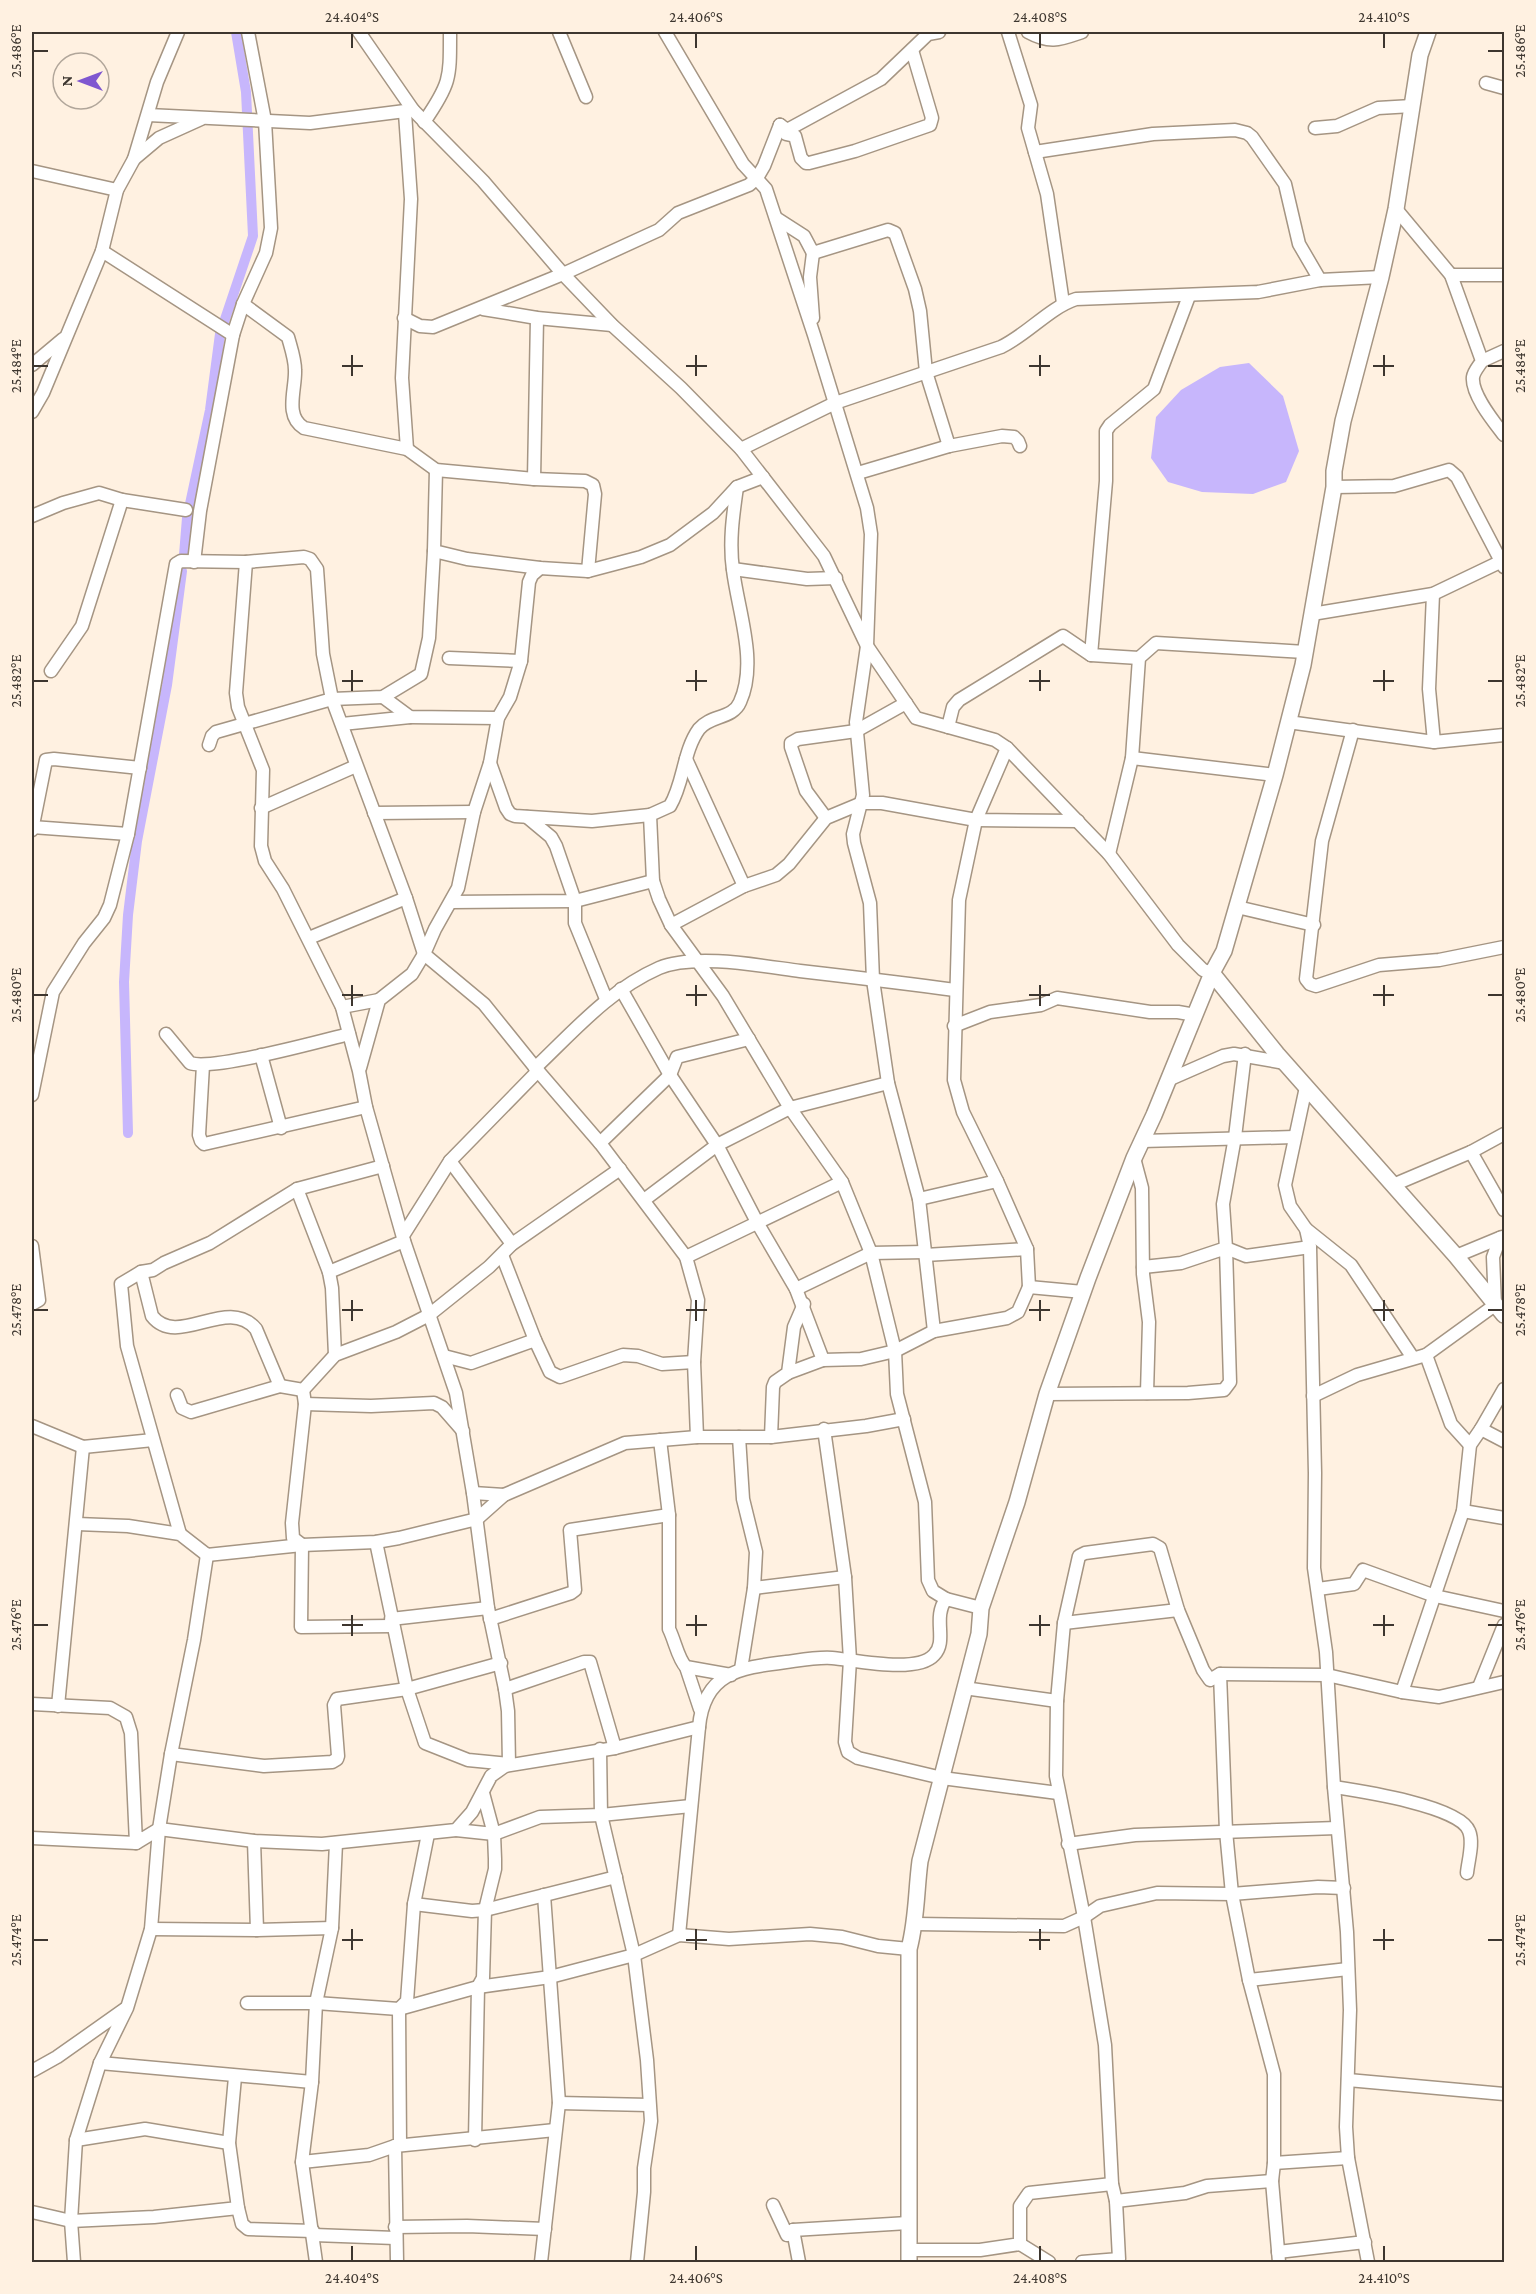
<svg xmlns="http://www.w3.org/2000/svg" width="1536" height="2294" viewBox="0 0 1536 2294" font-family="'Crimson Pro',serif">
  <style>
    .water { fill: #c7b6fc }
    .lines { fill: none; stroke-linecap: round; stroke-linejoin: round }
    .canal { stroke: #c7b6fc; stroke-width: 10 }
    .minor-casing { stroke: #a59583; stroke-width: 15 }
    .tertiary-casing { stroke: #a59583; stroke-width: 18 }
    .minor { stroke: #fff; stroke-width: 12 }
    .tertiary { stroke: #fff; stroke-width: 15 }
    .ticks { fill: none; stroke: #3d362f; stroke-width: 2 }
    .neatline { fill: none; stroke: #3d362f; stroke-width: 2 }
    .ticks-label { font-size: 15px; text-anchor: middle; fill: #3d362f }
  </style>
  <rect width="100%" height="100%" fill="#fff1e1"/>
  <polygon class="water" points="1249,363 1283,396 1299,451 1286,482 1253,494 1202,492 1168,482 1151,458 1156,417 1181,390 1220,367"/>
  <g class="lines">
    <g class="canal">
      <polyline points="184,555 187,518 210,410 220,334 253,236 246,92 236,32"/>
      <polyline points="128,1133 124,982 128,915 137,841 167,685 182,571"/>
    </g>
    <g class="minor-casing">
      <g id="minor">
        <polyline points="359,32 413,110 483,181 563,274 612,325 681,388 741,449 824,556 867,646 916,718 995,740 1007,748 1109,854 1178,945 1203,970 1212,973"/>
        <polyline points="559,32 586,97"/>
        <polyline points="665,32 743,164 766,189 814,335 867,508 871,534 867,646 856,722 863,795 853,834 854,843 870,903 873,980 888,1083 919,1199 934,1331"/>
        <polyline points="1008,32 1031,105 1028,128 1047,194 1063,303"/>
        <path d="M 1028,32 C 1050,44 1059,40 1082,32"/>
        <polyline points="1486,83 1504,88"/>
        <polyline points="405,113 411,199 402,378 407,449"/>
        <polyline points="148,115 310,123 413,110"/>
        <path d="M 424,122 C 451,83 450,78 450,32"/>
        <polyline points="780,125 786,134 795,136 801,158 806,163 809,163 855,151 930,125 932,118 912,50"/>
        <polyline points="780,125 787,130 881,79 928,34 939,32"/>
        <polyline points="1315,128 1337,126 1378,108 1412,106"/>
        <polyline points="1035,152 1153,134 1235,130 1247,133 1252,137 1285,184 1299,244 1320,280"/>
        <polyline points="134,159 159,138 201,119"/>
        <polyline points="32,171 117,190"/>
        <path d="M 1396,209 L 1451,275 L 1482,361 C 1479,366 1474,371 1473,377 C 1471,394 1494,422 1504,435"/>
        <polyline points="776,218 804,236 813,253 888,230 895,233 915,289 920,311 926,372 949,446"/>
        <polyline points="102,251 233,335"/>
        <polyline points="813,253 810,277 813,318"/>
        <polyline points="1451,275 1504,275"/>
        <path d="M 243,304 L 288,337 C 291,348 295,359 295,370 C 296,389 284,416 304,428 L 407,449 L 436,470 L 534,479 L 585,481 L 593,485 L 595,494 L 588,571"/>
        <polyline points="483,309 537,318 612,325"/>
        <polyline points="404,318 420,326 433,327 563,274 648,235 659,230 678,213 749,185 757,178 764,166 780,125"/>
        <polyline points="1482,361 1504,351"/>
        <polyline points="32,365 63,339"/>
        <polyline points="32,412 43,393 102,251 117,190 134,159 157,82 178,32"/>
        <path d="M 741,449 L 835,403 L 1001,347 C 1028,334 1049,308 1076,299 L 1258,292 L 1320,280 L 1381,277"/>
        <polyline points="436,470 434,551 467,559 540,568 588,571 641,557 670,545 713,513 737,487 763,477"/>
        <polyline points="858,473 949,446 1002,436 1014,437 1018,441 1020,446"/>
        <polyline points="534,479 537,318"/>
        <path d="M 737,487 C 733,515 729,542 733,570 C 738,611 758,662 740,702 C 733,719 710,715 699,729 C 683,751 684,783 670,806 L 650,815 L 653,881 L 659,899 L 671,925 L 723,996 L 790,1108 L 842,1182 L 871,1253 L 895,1351 L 897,1394 L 925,1502 L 928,1580 L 933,1591 L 946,1599"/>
        <polyline points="1334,487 1394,486 1449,470 1457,477 1504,567"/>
        <polyline points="32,516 63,503 99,493 122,500 186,510"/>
        <polyline points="194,562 200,511 233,335 243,304 266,253 271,228 265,121 248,32"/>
        <polyline points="246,562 236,693 238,707 263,770 261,846 265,861 283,889 342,1007 359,1071 366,1107 404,1241 456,1393 473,1493 488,1608 505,1689 508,1711 509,1764 505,1766"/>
        <polyline points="733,569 807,579 836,578"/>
        <polyline points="1433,594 1429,689 1434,742 1504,735"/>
        <polyline points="1312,614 1433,594 1502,561"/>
        <polyline points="449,658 521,661"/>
        <polyline points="1139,658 1091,655 1106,481 1106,431 1110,425 1154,389 1189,296"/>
        <polyline points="51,671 82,626 122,500"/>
        <polyline points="383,697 410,717 498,718"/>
        <polyline points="1288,722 1434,742"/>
        <polyline points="342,724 410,717"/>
        <polyline points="948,727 953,707 959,700 1063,636 1091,655"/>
        <polyline points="1353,730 1322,841 1306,979 1310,984 1316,986 1379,965 1439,960 1504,947"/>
        <polyline points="209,745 212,736 216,732 332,699 383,697 421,674 429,638 434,551"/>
        <polyline points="1007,748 976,820 959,900 954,1080 963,1112 997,1181 1027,1249 1029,1287"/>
        <polyline points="1132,758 1275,775"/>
        <polyline points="686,759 744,886"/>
        <polyline points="490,763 506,808 510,814 515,816 592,821 650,815"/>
        <polyline points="261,808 356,766"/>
        <polyline points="374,813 474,812"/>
        <polyline points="527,817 551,837 556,846 575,901 575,923 606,999"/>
        <polyline points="826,818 806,791 791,747 791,743 798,739 856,731 906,703"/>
        <polyline points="32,827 128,834"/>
        <polyline points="32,830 46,760 54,759 140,768"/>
        <polyline points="1109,854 1132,758 1139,658 1156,643 1305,652"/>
        <polyline points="451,902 575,901 653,881"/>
        <polyline points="1237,907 1314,925"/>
        <polyline points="671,925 744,886 776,875 789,864 826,818 862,803 882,803 976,820 1078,821"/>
        <polyline points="309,938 406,898"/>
        <polyline points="621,989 670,1075 717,1145 758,1224 796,1289 823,1360"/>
        <polyline points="342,1007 379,1000"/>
        <polyline points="954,1026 990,1012 1041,1005 1057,998 1150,1012 1178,1012 1195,1015"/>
        <path d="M 166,1034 L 190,1063 C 212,1071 321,1041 349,1034"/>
        <polyline points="1245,1054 1235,1137 1223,1204 1226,1248 1246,1256 1310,1247"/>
        <polyline points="261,1055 281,1128"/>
        <polyline points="203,1065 199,1135 201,1141 204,1144 366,1107"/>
        <polyline points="360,1068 379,1000 412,974 424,954 435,929 458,888 474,812 490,763 498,718 510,697 521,661 529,582 532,575 540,568"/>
        <path d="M 535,1068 C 574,1031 609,990 659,968 C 695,953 762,966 800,971 C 852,977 904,983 955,990"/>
        <polyline points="1168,1080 1223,1056 1234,1054 1285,1063"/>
        <polyline points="1306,1087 1285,1185 1290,1206 1306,1229 1310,1247 1315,1473 1314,1568 1326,1652 1334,1787 1347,1932 1350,2010 1346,2127 1348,2158 1368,2262"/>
        <polyline points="32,1095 53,992 84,943 104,918 110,905 128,834 176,564 181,561 246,562 304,557 310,559 317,569 323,654 332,699 406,898 424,954 484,1004 538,1071 600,1143 686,1257 698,1300 694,1362 697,1437"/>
        <polyline points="1142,1141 1294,1137"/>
        <polyline points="600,1143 670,1075 677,1057 749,1039"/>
        <polyline points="1471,1152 1504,1210"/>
        <polyline points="1134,1158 1142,1188 1143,1274 1149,1322 1147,1393"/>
        <polyline points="450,1161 512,1244"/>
        <polyline points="1393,1185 1471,1152 1504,1134"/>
        <polyline points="297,1189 329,1272"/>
        <polyline points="919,1199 997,1181"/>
        <polyline points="644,1200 717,1145 790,1108 888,1083"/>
        <polyline points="1306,1229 1351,1265 1413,1358"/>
        <polyline points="404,1234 450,1161 538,1071"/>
        <polyline points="32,1246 39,1300 32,1304"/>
        <polyline points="502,1255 535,1340"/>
        <polyline points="925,1255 1027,1249"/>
        <polyline points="1456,1256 1502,1237"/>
        <polyline points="686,1257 842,1182"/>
        <path d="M 141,1272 L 152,1316 C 178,1349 227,1295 256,1329 L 280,1386"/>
        <polyline points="796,1289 871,1253 925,1252"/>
        <polyline points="335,1355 332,1288 329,1272 404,1241"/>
        <polyline points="1426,1355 1451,1424 1470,1445"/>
        <polyline points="444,1356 471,1363 535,1340 550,1372 560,1377 623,1355 638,1356 662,1364 694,1362"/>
        <polyline points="788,1373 823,1360 861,1359 895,1351 934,1331 1007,1318 1018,1312 1029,1287 1083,1292"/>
        <polyline points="303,1390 305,1404 292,1523 293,1538 302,1545 301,1627 392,1626"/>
        <polyline points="1047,1394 1188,1393 1224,1390 1230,1382 1226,1248 1181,1263 1143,1267"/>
        <polyline points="177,1395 182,1408 191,1412 280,1386 303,1390 335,1355 396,1332 429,1315 489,1267 512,1244 620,1169"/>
        <polyline points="1313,1396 1357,1375 1426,1355 1495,1305 1493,1257 1500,1238"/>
        <polyline points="305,1404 371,1406 434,1403 442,1407 463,1431"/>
        <polyline points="32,1426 83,1447 153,1440"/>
        <polyline points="824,1429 845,1577 850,1660 845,1742 848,1752 858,1758 942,1778 1058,1793"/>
        <polyline points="1481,1429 1504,1441"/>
        <polyline points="739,1437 743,1499 756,1552 754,1588 741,1669"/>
        <polyline points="771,1437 773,1387 775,1382 788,1373 794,1327 804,1304"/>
        <path d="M 660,1440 L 669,1515 L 669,1629 C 675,1641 678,1659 686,1667 L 731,1675"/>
        <polyline points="473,1493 504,1495"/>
        <polyline points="1463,1511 1504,1518"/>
        <polyline points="77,1524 128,1526 180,1534 207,1555 302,1545 376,1542 399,1538 477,1519 504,1495 625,1443 697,1437 771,1437 866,1426 904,1419"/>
        <polyline points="180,1534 127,1346 121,1284 141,1272 153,1270 164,1263 210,1243 297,1189 383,1166"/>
        <polyline points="376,1542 407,1689 425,1743 468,1760 509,1764"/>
        <polyline points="754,1588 845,1577"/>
        <polyline points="1318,1589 1354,1584 1363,1570 1435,1596 1504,1611"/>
        <polyline points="391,1619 488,1608"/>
        <polyline points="490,1619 571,1593 575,1590 570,1530 669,1515"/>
        <polyline points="1064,1623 1178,1610"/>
        <polyline points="686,1667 700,1709"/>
        <polyline points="1220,1674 1327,1675 1402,1692 1439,1697 1504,1682"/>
        <polyline points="1479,1687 1504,1625"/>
        <polyline points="964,1688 1057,1701"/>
        <polyline points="505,1689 584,1662 590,1662 615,1748"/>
        <polyline points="1402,1692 1463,1511 1470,1445 1481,1429 1504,1389"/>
        <path d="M 32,1704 L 110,1708 L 126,1717 L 131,1733 L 136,1843 L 159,1829 L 254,1841 L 322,1844 L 456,1830 L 472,1812 L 491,1776 L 505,1766 L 615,1748 L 699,1727 C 704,1672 740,1668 786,1662 C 801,1660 817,1657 832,1658 C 855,1660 917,1674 934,1655 C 948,1641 932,1618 946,1599 L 981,1608"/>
        <polyline points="58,1706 83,1447"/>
        <polyline points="600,1749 601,1815 634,1955 647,2060 651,2121 644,2168 644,2192 637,2262"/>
        <polyline points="171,1754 264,1766 332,1762 337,1759 338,1756 334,1705 337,1699 407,1689 501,1663"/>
        <path d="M 1334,1787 C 1360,1791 1460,1806 1469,1831 C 1474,1843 1468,1861 1467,1873"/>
        <polyline points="456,1830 494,1834 540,1817 601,1815 691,1806"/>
        <polyline points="32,1838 136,1843"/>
        <polyline points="254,1841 257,1930"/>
        <polyline points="1068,1844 1135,1835 1337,1828"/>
        <polyline points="414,1904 472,1911 485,1910 616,1877"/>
        <polyline points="916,1924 1064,1926 1084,1917 1100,1906 1157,1893 1232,1894 1318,1887 1344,1888"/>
        <polyline points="151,1929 257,1930 332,1928"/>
        <polyline points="679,1935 699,1727"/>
        <polyline points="1249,1980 1348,1969"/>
        <polyline points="247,2003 316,2003 399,2009 478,1987 550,1977 634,1955 679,1935 729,1939 810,1934 842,1937 878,1946 909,1949"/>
        <polyline points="100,2063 312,2082"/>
        <polyline points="32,2071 57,2057 125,2009"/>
        <polyline points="1348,2080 1504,2094"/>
        <polyline points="559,2103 649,2105"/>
        <polyline points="76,2140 145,2129 229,2143"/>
        <polyline points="475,2140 478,1987 483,1978 485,1910 495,1869 495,1859 494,1834 483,1793"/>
        <polyline points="302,2162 369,2155 395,2146 555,2130"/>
        <polyline points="1274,2163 1348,2158"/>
        <polyline points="1116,2201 1185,2193 1207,2186 1272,2181"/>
        <polyline points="773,2205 787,2235 793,2230 799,2262"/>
        <polyline points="238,2208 242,2224 248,2229 313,2231"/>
        <polyline points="32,2212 71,2221 154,2217 238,2208 229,2143 235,2077"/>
        <polyline points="395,2227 467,2226 545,2229"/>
        <polyline points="793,2230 908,2223"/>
        <polyline points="314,2235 395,2238"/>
        <polyline points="1020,2244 1049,2262"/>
        <polyline points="909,2250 980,2250 1020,2244 1020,2206 1029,2193 1112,2184"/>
        <polyline points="1278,2252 1365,2242"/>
        <polyline points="74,2262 71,2221 76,2140 100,2063 127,2008 151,1929 159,1829 171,1754 194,1640 207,1555"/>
        <polyline points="316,2262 302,2162 312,2082 316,2003 332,1928 336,1843"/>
        <polyline points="397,2262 395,2146 400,2145 399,2009 407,2001 414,1904 428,1834"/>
        <polyline points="541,2262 559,2103 544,1895"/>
        <polyline points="1082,2262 1119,2259 1116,2201 1112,2184 1105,2045 1084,1917 1056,1776 1057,1701 1064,1623 1079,1556 1085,1553 1153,1544 1160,1548 1178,1610 1203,1670 1210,1680 1220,1674 1226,1831 1232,1894 1249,1980 1274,2074 1274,2163 1272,2181 1279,2262"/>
      </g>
    </g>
    <g class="tertiary-casing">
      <g id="tertiary">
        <polyline points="1212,973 1277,1054 1456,1256 1504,1315"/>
        <path d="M 909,2262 L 909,1949 C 917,1919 916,1891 920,1861 L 979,1634 L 981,1608 L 1017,1502 L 1047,1394 L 1088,1278 L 1134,1158 L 1154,1115 L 1212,973 L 1224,951 L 1275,775 L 1303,665 L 1334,487 L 1334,471 L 1343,421 L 1381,277 L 1396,209 L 1420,55 L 1428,32"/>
      </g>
    </g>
    <use href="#minor" class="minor"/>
    <use href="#tertiary" class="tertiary"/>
  </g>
  <path class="ticks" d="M 352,33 L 352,48M 696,33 L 696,48M 1040,33 L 1040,48M 1384,33 L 1384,48M 33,51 L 48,51M 1488,51 L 1503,51M 352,355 L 352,376M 696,355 L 696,376M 1040,355 L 1040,376M 1384,355 L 1384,376M 33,366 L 48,366M 342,366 L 363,366M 686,366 L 707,366M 1029,366 L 1050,366M 1373,366 L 1394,366M 1488,366 L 1503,366M 352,670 L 352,691M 696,670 L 696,691M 1040,670 L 1040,691M 1384,670 L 1384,691M 33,681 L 48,681M 342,681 L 363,681M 686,681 L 707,681M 1029,681 L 1050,681M 1373,681 L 1394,681M 1488,681 L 1503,681M 352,985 L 352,1006M 696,985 L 696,1006M 1040,985 L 1040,1006M 1384,985 L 1384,1006M 33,995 L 48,995M 342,995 L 363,995M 686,995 L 707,995M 1029,995 L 1050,995M 1373,995 L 1394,995M 1488,995 L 1503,995M 352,1300 L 352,1321M 696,1300 L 696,1321M 1040,1300 L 1040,1321M 1384,1300 L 1384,1321M 33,1310 L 48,1310M 342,1310 L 363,1310M 686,1310 L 707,1310M 1029,1310 L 1050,1310M 1373,1310 L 1394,1310M 1488,1310 L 1503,1310M 352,1615 L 352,1636M 696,1615 L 696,1636M 1040,1615 L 1040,1636M 1384,1615 L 1384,1636M 33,1625 L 48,1625M 342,1625 L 363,1625M 686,1625 L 707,1625M 1029,1625 L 1050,1625M 1373,1625 L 1394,1625M 1488,1625 L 1503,1625M 352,1929 L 352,1950M 696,1929 L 696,1950M 1040,1929 L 1040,1950M 1384,1929 L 1384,1950M 33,1940 L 48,1940M 342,1940 L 363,1940M 686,1940 L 707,1940M 1029,1940 L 1050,1940M 1373,1940 L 1394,1940M 1488,1940 L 1503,1940M 352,2246 L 352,2261M 696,2246 L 696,2261M 1040,2246 L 1040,2261M 1384,2246 L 1384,2261"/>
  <rect width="1536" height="2294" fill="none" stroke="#fff1e1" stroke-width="66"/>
  <g transform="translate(81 81) rotate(270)"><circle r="28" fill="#fff1e1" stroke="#b1a69a" stroke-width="1.5"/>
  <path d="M0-4.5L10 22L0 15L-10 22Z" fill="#7f57d0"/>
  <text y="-9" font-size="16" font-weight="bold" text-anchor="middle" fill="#3d362f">N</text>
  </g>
  <rect x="33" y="33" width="1470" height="2228" class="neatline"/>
  <g class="ticks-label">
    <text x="352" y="22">24.404°S</text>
    <text x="696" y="22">24.406°S</text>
    <text x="1040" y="22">24.408°S</text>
    <text x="1384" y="22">24.410°S</text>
    <text transform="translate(1520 51) rotate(-90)" y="5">25.486°E</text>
    <text transform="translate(16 51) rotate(-90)" y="5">25.486°E</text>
    <text transform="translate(1520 366) rotate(-90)" y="5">25.484°E</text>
    <text transform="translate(16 366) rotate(-90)" y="5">25.484°E</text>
    <text transform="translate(1520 681) rotate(-90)" y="5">25.482°E</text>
    <text transform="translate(16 681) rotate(-90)" y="5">25.482°E</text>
    <text transform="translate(1520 995) rotate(-90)" y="5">25.480°E</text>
    <text transform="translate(16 995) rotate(-90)" y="5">25.480°E</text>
    <text transform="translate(1520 1310) rotate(-90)" y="5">25.478°E</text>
    <text transform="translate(16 1310) rotate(-90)" y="5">25.478°E</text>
    <text transform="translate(1520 1625) rotate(-90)" y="5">25.476°E</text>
    <text transform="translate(16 1625) rotate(-90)" y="5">25.476°E</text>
    <text transform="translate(1520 1940) rotate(-90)" y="5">25.474°E</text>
    <text transform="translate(16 1940) rotate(-90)" y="5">25.474°E</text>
    <text x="352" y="2283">24.404°S</text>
    <text x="696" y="2283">24.406°S</text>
    <text x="1040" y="2283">24.408°S</text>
    <text x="1384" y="2283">24.410°S</text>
  </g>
</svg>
